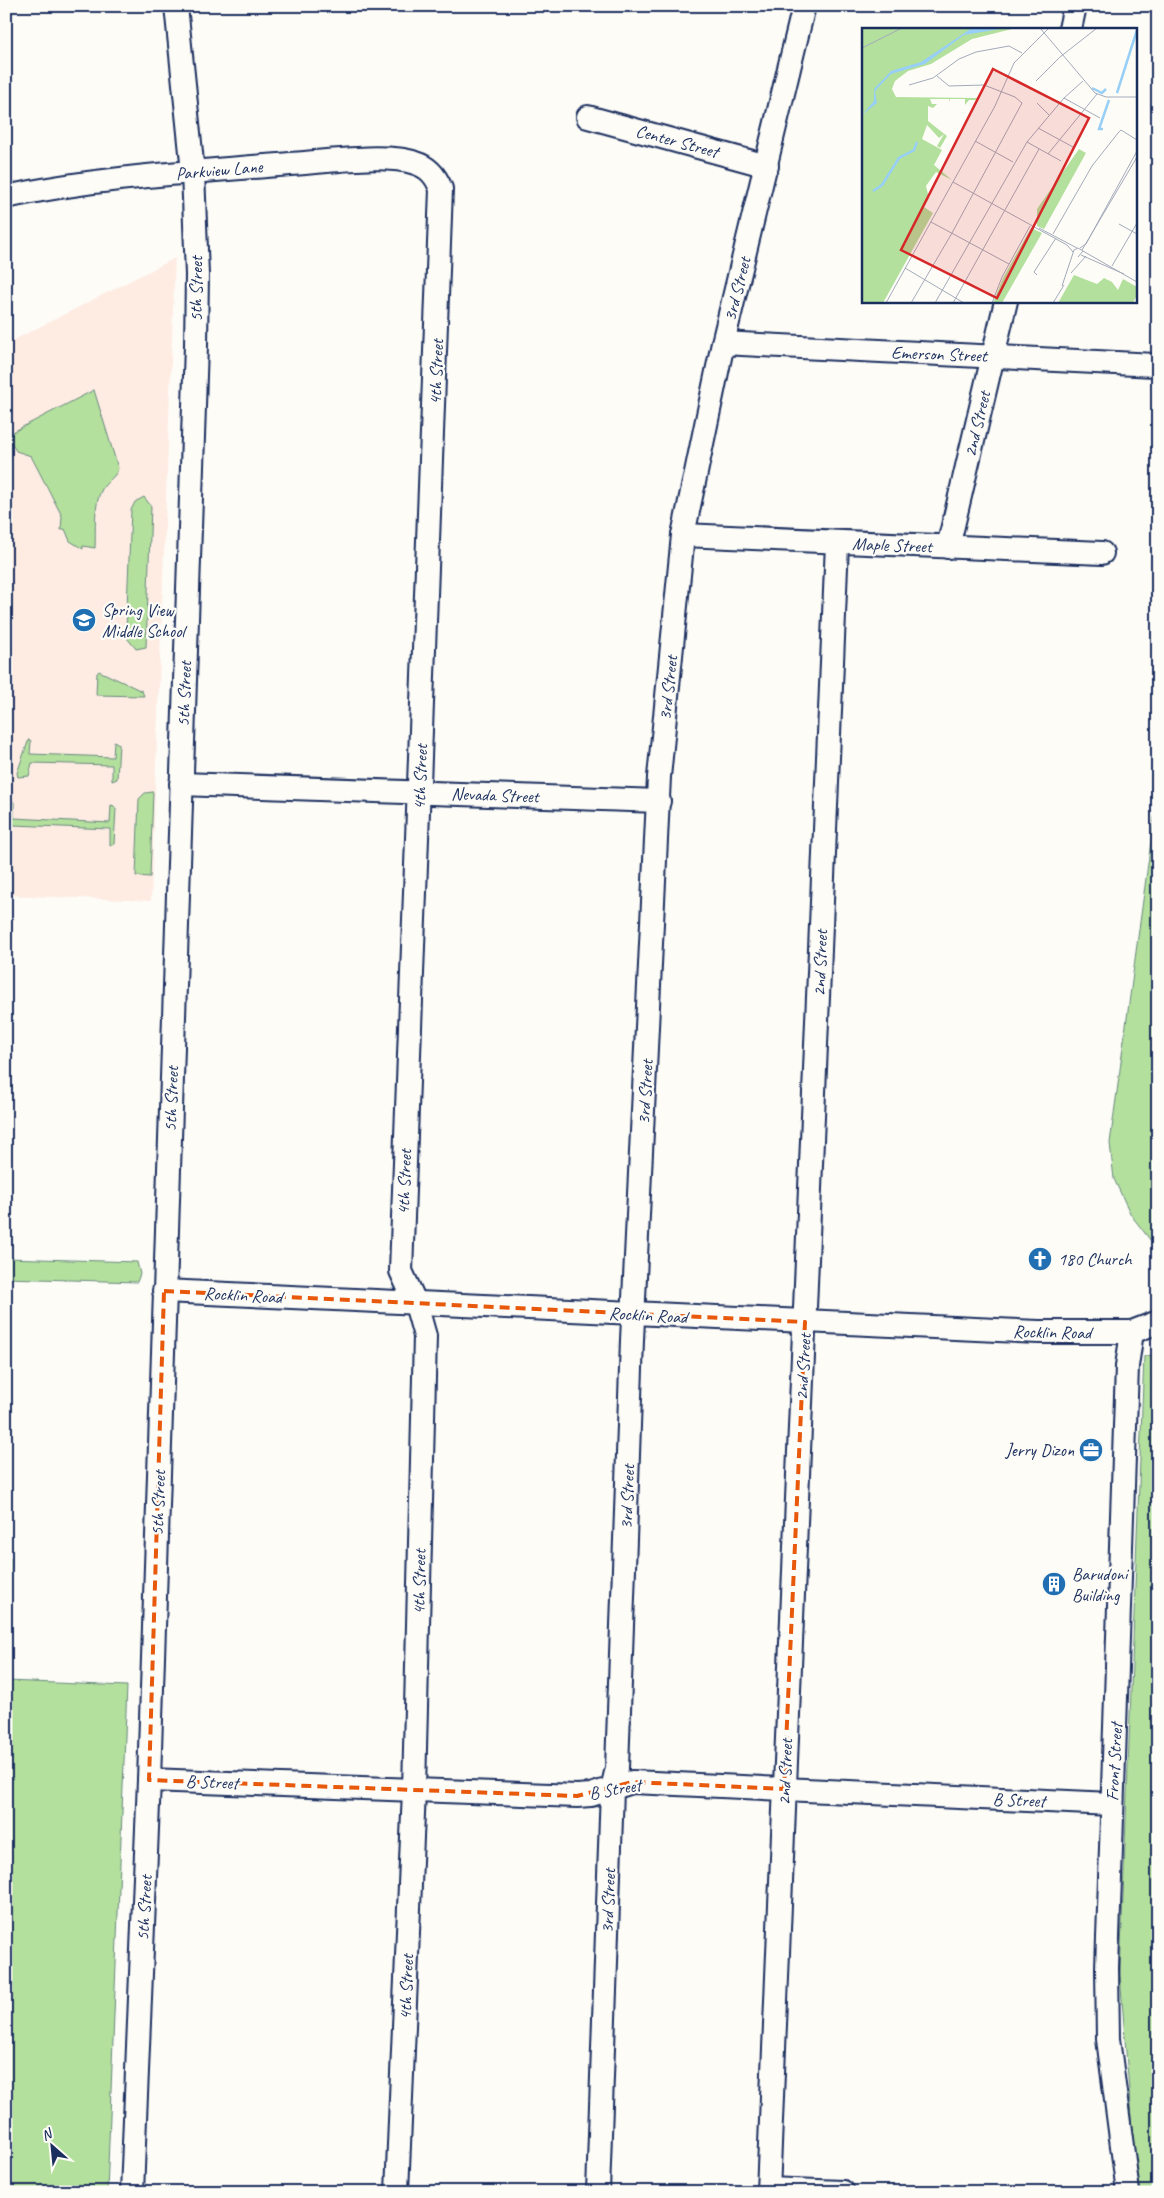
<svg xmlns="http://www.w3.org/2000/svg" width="1164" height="2198" viewBox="0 0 1164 2198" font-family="Caveat,sans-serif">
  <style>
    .built { fill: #feece3 }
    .green { fill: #b4e09d; stroke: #68887e }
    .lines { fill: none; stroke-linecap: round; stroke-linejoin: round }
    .minor-casing { stroke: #1b2f5e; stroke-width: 26 }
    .minor { stroke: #fdfcf7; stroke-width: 22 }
    .marked { fill: none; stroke: #e8590c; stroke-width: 4; stroke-dasharray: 10 6; stroke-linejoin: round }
    .labels { text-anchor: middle; stroke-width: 4.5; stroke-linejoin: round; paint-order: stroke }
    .street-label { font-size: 18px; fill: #1b2f5e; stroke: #fdfcf7 }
    .poi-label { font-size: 18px; fill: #1b2f5e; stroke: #fdfcf7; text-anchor: start }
    .inset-river { fill: none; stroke: #97cff6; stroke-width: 2.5 }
    .inset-road { fill: none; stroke: #a3aaba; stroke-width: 1 }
    .view { fill: #d62828; fill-opacity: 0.15; stroke: #d62828; stroke-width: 2.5 }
    .inset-edge { fill: none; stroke: #1b2f5e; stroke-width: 2.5 }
  </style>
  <rect width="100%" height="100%" fill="#fdfcf7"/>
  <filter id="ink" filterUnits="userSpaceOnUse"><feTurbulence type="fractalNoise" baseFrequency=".02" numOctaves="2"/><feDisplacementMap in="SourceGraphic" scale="10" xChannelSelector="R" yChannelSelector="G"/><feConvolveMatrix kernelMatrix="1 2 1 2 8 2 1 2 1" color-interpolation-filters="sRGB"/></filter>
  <g filter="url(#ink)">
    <polygon class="built" points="175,258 151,901 6,895 6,344"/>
    <g class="green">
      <path d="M 94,390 L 118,468 C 117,476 107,481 102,489 C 93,505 96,530 95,548 L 83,546 L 83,549 L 70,541 L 65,529 L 61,530 L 62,516 L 31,456 L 16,451 L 7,435 Z"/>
      <polygon points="144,497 151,506 146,647 136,649 127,638 126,631 131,510 135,502"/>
      <polygon points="99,671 142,691 144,696 96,695 97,673"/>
      <polygon points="29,739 31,741 30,754 113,757 114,741 119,744 117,779 112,781 112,765 32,763 29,776 18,777 17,773"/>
      <polygon points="1158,790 1158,1250 1131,1215 1114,1179 1110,1143"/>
      <polygon points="153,792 150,877 136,876 139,799 145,793"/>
      <polygon points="9,799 14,802 14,818 110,823 111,805 114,806 116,809 114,844 110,846 110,829 13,825 11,838 6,841 6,807"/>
      <polygon points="6,1258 137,1262 140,1274 137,1282 6,1278"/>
      <polygon points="1158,1355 1158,2192 1141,2192 1134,2155 1120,1974 1144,1356"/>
      <polygon points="6,1555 11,1559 7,1681 127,1686 107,2192 6,2192"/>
    </g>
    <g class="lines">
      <g class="minor-casing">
        <g id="minor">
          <polyline points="1070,29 1075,6"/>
          <polyline points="588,117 767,166"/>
          <path d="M 6,197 C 99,177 196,172 290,164 C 321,162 387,153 415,163 C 429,167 436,176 441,189 L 401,1271 L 416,1304 L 425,1336 L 414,1790 L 397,2192"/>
          <polyline points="723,343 1155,365"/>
          <polyline points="683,535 1102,553"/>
          <polyline points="948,547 1006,301"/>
          <polyline points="181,784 659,801"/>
          <polyline points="164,1291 1039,1332 1132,1332 1158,1322"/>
          <polyline points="149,1780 577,1796 591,1795 632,1782 1111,1804"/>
          <polyline points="768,2189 843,2192"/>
          <polyline points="132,2192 149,1780 196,345 197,275 193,172 176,6"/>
          <polyline points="598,2192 612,1789 617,1768 632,1340 659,777 683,535 723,343 804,6"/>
          <polyline points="768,2192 837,543"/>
          <polyline points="1128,2192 1108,2039 1107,1968 1127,1366 1132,1332"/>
        </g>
      </g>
      <use href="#minor" class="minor"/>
    </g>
  </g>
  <path class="marked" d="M 164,1291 L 805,1322 L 784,1789 L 632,1782 L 577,1796 L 149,1780 Z"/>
  <defs>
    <g id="school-disc" transform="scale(1.25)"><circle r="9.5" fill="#1f6fb2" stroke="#fdfcf7"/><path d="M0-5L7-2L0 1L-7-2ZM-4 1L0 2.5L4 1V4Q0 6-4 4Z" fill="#fff"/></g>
    <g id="church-disc" transform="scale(1.25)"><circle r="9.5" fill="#1f6fb2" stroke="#fdfcf7"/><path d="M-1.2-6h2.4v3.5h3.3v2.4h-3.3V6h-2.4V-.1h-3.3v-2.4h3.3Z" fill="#fff"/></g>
    <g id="office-disc" transform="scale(1.25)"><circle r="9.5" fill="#1f6fb2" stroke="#fdfcf7"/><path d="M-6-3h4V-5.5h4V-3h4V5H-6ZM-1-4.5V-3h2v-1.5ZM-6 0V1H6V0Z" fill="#fff"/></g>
    <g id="building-disc" transform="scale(1.25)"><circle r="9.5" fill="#1f6fb2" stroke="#fdfcf7"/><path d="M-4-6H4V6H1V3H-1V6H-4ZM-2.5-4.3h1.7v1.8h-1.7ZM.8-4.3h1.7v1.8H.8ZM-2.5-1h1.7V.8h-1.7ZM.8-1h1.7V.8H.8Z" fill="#fff"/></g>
  </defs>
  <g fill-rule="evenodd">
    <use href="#school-disc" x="84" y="620"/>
    <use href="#church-disc" x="1040" y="1259"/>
    <use href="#office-disc" x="1091" y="1450"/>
    <use href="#building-disc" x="1054" y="1584"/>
  </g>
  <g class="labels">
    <g class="street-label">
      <text transform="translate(677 141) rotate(15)" y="6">Center Street</text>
      <text transform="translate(219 170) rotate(-5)" y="6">Parkview Lane</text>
      <text transform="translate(196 289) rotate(-90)" y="6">5th Street</text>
      <text transform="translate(737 289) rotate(-76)" y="6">3rd Street</text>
      <text transform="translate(939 354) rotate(2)" y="6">Emerson Street</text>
      <text transform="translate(436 372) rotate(-88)" y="6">4th Street</text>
      <text transform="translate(977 424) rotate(-77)" y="6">2nd Street</text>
      <text transform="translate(892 545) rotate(2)" y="6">Maple Street</text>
      <text transform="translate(668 688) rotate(-84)" y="6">3rd Street</text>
      <text transform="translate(184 694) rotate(-88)" y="6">5th Street</text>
      <text transform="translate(420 777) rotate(-88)" y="6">4th Street</text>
      <text transform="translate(495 795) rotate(2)" y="6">Nevada Street</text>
      <text transform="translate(820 963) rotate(-88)" y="6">2nd Street</text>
      <text transform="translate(645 1092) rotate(-87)" y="6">3rd Street</text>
      <text transform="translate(171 1099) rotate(-88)" y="6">5th Street</text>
      <text transform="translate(404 1182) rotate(-88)" y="6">4th Street</text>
      <text transform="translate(243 1295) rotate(3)" y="6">Rocklin Road</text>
      <text transform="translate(648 1315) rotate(3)" y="6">Rocklin Road</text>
      <text transform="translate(1052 1332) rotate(1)" y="6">Rocklin Road</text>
      <text transform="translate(803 1367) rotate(-87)" y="6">2nd Street</text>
      <text transform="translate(627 1497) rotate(-88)" y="6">3rd Street</text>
      <text transform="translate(158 1503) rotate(-88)" y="6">5th Street</text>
      <text transform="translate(419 1582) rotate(-89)" y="6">4th Street</text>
      <text transform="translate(1114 1762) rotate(-87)" y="6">Front Street</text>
      <text transform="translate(785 1772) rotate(-88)" y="6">2nd Street</text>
      <text transform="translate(212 1782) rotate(2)" y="6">B Street</text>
      <text transform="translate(615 1789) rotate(-10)" y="6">B Street</text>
      <text transform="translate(1019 1800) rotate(2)" y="6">B Street</text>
      <text transform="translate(608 1901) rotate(-88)" y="6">3rd Street</text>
      <text transform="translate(144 1908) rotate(-87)" y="6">5th Street</text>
      <text transform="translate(406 1987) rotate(-88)" y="6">4th Street</text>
    </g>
    <g class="poi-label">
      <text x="102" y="616">Spring View<tspan x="102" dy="21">Middle School</tspan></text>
      <text x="1058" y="1265">180 Church</text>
      <text x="1074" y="1456" text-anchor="end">Jerry Dizon</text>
      <text x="1072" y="1580">Barudoni<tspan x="1072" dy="21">Building</tspan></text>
    </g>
  </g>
  <g transform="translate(862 28)">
    <rect width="275" height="275" fill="#fdfcf7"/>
    <path d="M 0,0 L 154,0 L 110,11 L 69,36 L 46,43 L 33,53 L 30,61 L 34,69 L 115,70 L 115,72 L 107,72 L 103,77 L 103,71 L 88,71 L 87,74 L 87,71 L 68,71 L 70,76 L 75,76 L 71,80 L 66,78 L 66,93 L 85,108 L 78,120 L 75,118 L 82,106 L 77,110 L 65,97 L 60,111 L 80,122 L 72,137 L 90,152 L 74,144 L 64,158 L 67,170 L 62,179 L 71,185 L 21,275 L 0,275 ZM 217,121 L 224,125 L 182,201 L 175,198 L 175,181 ZM 169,200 L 180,205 L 140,275 L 131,275 L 141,250 ZM 212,247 L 235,256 L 242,250 L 250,254 L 256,262 L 261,251 L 275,259 L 275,267 L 271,275 L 196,275 Z" fill="#b4e09d"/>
    <path d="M 110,0 L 144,0 L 102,7 L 63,36 L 29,46 L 13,63 L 15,75 L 0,87 L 12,73 L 12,61 L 29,43 L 59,34 Z" fill="#97cff6"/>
    <path class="inset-river" d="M 230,60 L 240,65 L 244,61M 255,65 L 275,2M 241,101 L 237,101 L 247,72M 11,163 L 20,157 L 37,130 L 52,122 L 55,114"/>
    <path class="inset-road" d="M 178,0 L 233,65 L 244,69 L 275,69M 0,20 L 40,0M 174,53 L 198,29 L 235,0M 47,57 L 71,50 L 97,31 L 114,24 L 147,18 L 160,25M 202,70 L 238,90M 175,75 L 187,87M 176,100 L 211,119M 113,113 L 151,134M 165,114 L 199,133M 186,126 L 235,66M 91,154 L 205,217 L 211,224M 69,194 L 147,236M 257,196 L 275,206M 177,200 L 215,220M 191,206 L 230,138 L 256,105 L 259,102 L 275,112M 218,220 L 224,216 L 275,123M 220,222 L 275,129M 221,223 L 275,254M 219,227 L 262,246M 250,238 L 275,195M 43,240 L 102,275M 209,245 L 224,228M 175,247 L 172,244 L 194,210M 103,253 L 132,269M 200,258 L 212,222 L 216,220 L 221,223 L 216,229M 24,275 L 133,78 L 152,35 L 187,0M 49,275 L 90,205 L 160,75 L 153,69 L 122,57 L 87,58 L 75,48M 73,275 L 165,114 L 202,70 L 221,53M 91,275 L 177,121M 130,275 L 140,249 L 168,198M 191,275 L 202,257"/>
    <path class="view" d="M 131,41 L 227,90 L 135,270 L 39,222 Z"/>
    <rect width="275" height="275" class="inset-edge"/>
  </g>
  <rect width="1164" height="2198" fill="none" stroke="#fdfcf7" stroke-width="25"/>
  <rect x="12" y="12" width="1139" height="2173" fill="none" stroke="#1b2f5e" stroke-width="2" filter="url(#ink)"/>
  <g transform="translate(52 2146) rotate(333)" stroke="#fdfcf7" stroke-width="4" paint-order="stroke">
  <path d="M0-4L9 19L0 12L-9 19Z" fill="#1b2f5e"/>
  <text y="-8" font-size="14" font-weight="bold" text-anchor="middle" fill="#1b2f5e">N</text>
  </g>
</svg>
